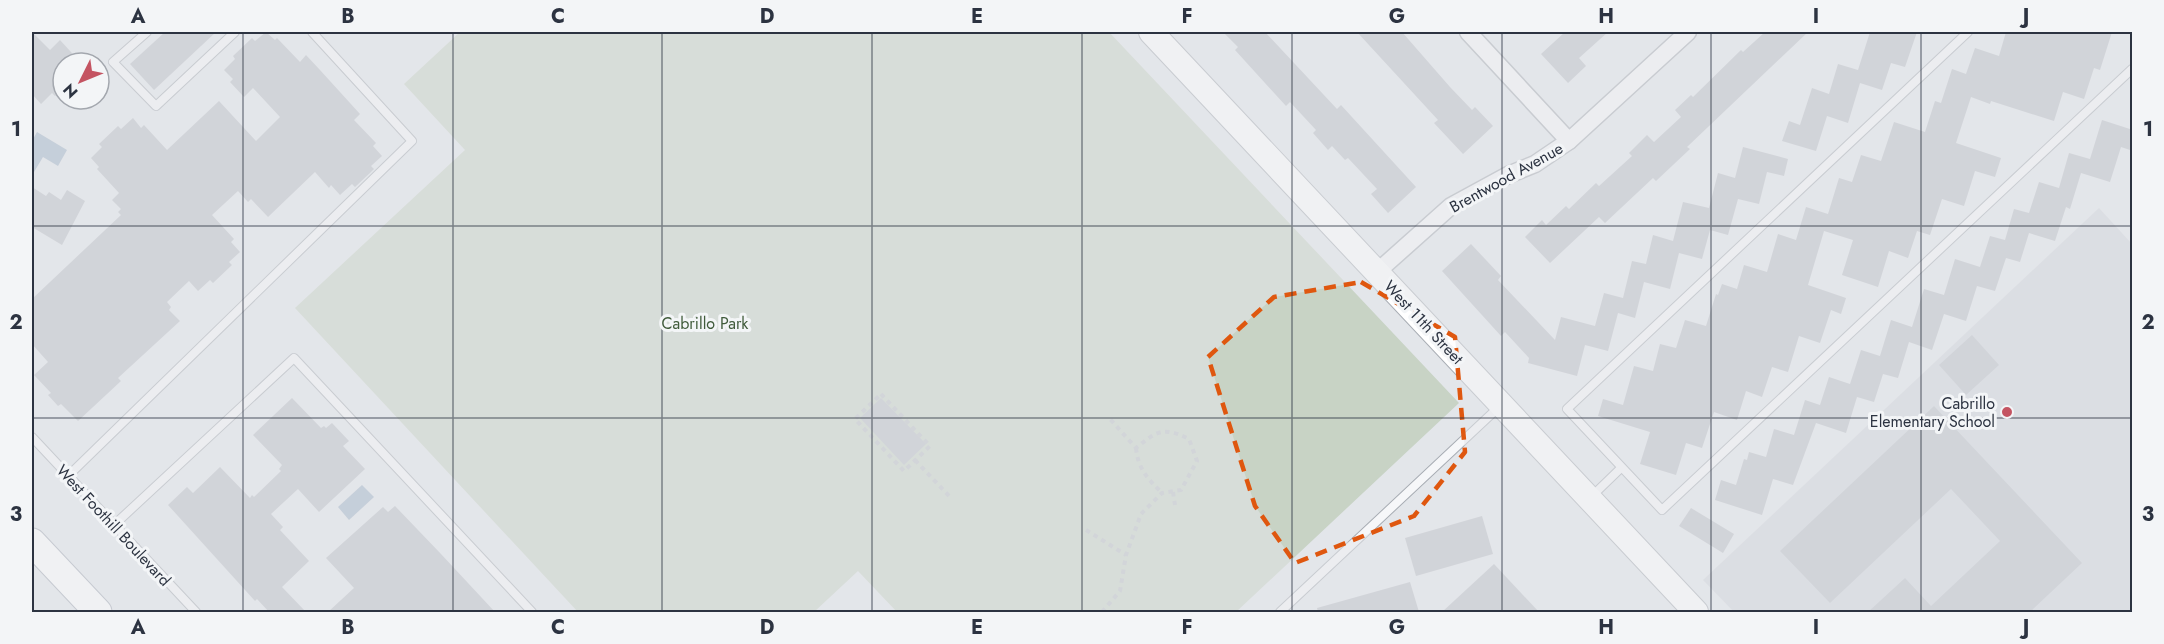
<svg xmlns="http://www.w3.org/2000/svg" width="2164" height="644" viewBox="0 0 2164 644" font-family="Jost,sans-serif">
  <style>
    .built { fill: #d1d5dc }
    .green { fill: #c8d3c5 }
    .water { fill: #a1b3c7 }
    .building { fill: #bbbfc6 }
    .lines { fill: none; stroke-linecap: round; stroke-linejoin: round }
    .lane-casing { stroke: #a8adb4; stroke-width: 10 }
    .street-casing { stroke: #a8adb4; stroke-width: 19 }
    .secondary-casing { stroke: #a8adb4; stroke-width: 26 }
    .primary-casing { stroke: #a3aab5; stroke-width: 29 }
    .path { stroke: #bdc0c5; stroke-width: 4; stroke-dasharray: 4.5 4.5; stroke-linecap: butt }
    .lane { stroke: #f6f7f9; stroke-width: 8 }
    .street { stroke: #f6f7f9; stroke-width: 16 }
    .secondary { stroke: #fff; stroke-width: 24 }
    .primary { stroke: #fff; stroke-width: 27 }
    .marked { fill: none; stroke: #df570f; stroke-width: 4.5; stroke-dasharray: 12 8; stroke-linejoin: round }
    .grid { fill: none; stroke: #2c3341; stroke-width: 1.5; stroke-opacity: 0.55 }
    .poi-dot { fill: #c45462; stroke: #f3f5f7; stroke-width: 2 }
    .labels { text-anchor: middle; stroke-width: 6; stroke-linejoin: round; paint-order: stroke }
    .street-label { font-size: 16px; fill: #2c3341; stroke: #f3f5f7 }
    .park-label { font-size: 16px; fill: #405b3b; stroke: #f3f5f7 }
    .poi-label { font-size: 16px; fill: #2c3341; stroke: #f3f5f7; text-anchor: end }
    .neatline { fill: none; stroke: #2c3341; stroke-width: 2 }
    .grid-label { font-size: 20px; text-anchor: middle; font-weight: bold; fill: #2c3341 }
  </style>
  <rect width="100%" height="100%" fill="#e3e6ea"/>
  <polygon class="built" points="2099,208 2132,244 2132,612 1734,612 1703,580"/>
  <polygon class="green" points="460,32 1109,32 1459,403 1236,612 897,612 858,571 814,612 578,612 295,308 465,150 404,84"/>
  <g class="water">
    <polygon points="37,132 67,150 58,166 43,157 34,172 32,171 32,141"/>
    <polygon points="362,485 374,497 349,520 338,507"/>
  </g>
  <g class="building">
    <polygon points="32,32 50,50 60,40 81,63 63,63 63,89 55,96 52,93 41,104 32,94"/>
    <polygon points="165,32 216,32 154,90 130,64"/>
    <polygon points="266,32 275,40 277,38 300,62 306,55 320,70 360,114 354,120 376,143 373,146 382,156 371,166 374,169 370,173 355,187 352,184 340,195 331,185 329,188 315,172 268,217 251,199 248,202 238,191 212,215 234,239 231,242 240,252 229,262 232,265 213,283 210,280 198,291 189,281 167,302 171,307 169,310 180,321 118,378 121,381 78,421 61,404 58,406 48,395 51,393 34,375 48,362 32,344 32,299 121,215 118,212 121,209 112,200 119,193 97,169 99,167 91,158 102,147 99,144 118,126 121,129 133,118 141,128 144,125 167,150 219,101 256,141 280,117 253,88 244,97 230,82 233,79 224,70 235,59 233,56 252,38 255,41"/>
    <polygon points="1223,32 1265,32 1337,109 1341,105 1416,187 1388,213 1371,194 1377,189 1348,158 1345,160 1332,146 1328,150 1313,133 1316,130 1290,102 1286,106 1235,50 1238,47"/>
    <polygon points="1357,32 1402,32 1450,87 1472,110 1475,107 1493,126 1463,154 1434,123 1438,120"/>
    <polygon points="1565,32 1608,32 1579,58 1586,66 1568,83 1541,54"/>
    <polygon points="1765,32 1808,32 1687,147 1690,149 1656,181 1653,178 1605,223 1599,217 1550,263 1525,237 1542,220 1546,225 1566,206 1569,209 1596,183 1599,186 1632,156 1629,153 1647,135 1654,142 1681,117 1675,110 1691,95 1693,97 1741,50 1743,52"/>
    <polygon points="1870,32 1917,32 1905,67 1891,63 1882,90 1860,83 1848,123 1827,116 1816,151 1782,141 1789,121 1800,125 1812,88 1829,94 1838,64 1858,70"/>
    <polygon points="2006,32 2112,32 2100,70 2094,68 2084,99 2063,92 2054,121 1991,101 1990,104 1971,97 1956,143 2001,158 1995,177 1975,171 1964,206 1942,199 1930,235 1917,231 1908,258 1889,251 1878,287 1842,275 1853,240 1824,231 1808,285 1846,298 1841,314 1831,310 1820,343 1799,336 1788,372 1772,367 1762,397 1746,391 1737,420 1714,412 1702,448 1686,443 1676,475 1640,464 1650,432 1598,416 1603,399 1623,405 1634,366 1653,371 1660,344 1676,348 1685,320 1706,326 1716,294 1718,295 1722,284 1737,289 1744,265 1767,272 1778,234 1796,240 1806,207 1828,214 1839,178 1852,182 1861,155 1881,161 1894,122 1925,132 1935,101 1941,103 1952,69 1966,74 1975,48 1999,56"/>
    <polygon points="2102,120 2133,130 2133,151 2121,147 2110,182 2081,173 2070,209 2066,207 2055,241 2029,233 2020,262 2006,258 1995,291 1977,286 1966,321 1944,314 1932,350 1909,342 1898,378 1883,374 1874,402 1857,397 1846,433 1816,423 1793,485 1773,479 1762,515 1715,500 1721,480 1736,485 1744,459 1747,460 1749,452 1766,457 1774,429 1794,435 1805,400 1820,405 1829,377 1850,384 1861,350 1880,356 1891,320 1912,327 1924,289 1944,295 1955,259 1980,267 1990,236 2005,240 2014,209 2029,213 2039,182 2059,188 2069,153 2090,159"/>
    <polygon points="1743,147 1788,159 1784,176 1767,172 1759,204 1738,199 1728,235 1710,230 1702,259 1679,253 1670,289 1644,282 1635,318 1618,313 1608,351 1585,345 1577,376 1528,363 1529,358 1505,332 1501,336 1442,271 1471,244 1501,276 1498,280 1555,340 1561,317 1595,326 1604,293 1623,298 1632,261 1646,264 1653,235 1673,241 1683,202 1709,208 1718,173 1735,178"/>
    <polygon points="32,187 46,196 49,192 61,200 67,190 85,201 62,245 32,227"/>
    <polygon points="1972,335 1999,365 1966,395 1939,365"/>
    <polygon points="292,398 321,428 324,426 326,428 332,423 349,441 343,446 365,469 319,512 298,489 271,514 283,527 280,530 309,561 282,587 306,612 269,612 257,599 255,601 168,505 187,487 193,493 220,467 250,498 252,495 254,497 281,471 279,469 282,465 253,435"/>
    <polygon points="881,398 926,444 904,465 860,418"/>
    <polygon points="1934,406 2082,563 2030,612 1868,612 1905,578 1931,606 2000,541 1951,489 1830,603 1780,551"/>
    <polygon points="395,506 441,554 495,612 328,612 354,588 326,558 383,507 388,512"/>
    <polygon points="1691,508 1734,534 1723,553 1679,526"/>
    <polygon points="1482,516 1493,554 1416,576 1405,538"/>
    <polygon points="1494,564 1539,612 1442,612"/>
    <polygon points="1410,582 1419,612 1318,612 1317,608"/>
  </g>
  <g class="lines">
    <g class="lane-casing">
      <g id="lane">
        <polyline points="147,32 113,62 156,106 235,32"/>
        <polyline points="1968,32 1567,409 1662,510 2132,69"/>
        <polyline points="32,437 196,612"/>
        <polyline points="68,476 412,141 312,32"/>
        <polyline points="1590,498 1621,468"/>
        <polyline points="114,525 294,358 532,612"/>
        <polyline points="1280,612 1500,406"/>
      </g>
    </g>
    <g class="street-casing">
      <g id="street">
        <polyline points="1468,32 1569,141"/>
        <polyline points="1377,272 1451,206 1508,175 1535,164 1569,141 1688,32"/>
      </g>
    </g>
    <g class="secondary-casing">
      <polyline id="secondary" points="1151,32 1696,612"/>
    </g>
    <g class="primary-casing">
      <polyline id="primary" points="32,542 98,612"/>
    </g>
    <g class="path">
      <polygon points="881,394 930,446 904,471 855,419"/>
      <path d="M 1136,448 C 1138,469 1148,479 1162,493"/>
      <polyline points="915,460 949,496"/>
      <polyline points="1173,492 1175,505"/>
      <polyline points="1086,530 1126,555"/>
      <path d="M 1102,612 L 1120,591 L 1126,555 L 1141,514 L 1162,493 L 1181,490 L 1197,461 L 1189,439 C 1163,426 1157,431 1136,448 L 1110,419"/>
    </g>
    <use href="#lane" class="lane"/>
    <use href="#street" class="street"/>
    <use href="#secondary" class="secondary"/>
    <use href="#primary" class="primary"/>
  </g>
  <path d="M0 0H2164V644H0ZM 1361,282 L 1455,337 L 1465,452 L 1414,516 L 1295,563 L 1255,506 L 1208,357 L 1274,297 Z" fill="#e3e6ea" fill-opacity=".55" fill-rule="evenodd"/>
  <path class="marked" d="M 1361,282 L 1455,337 L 1465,452 L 1414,516 L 1295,563 L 1255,506 L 1208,357 L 1274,297 Z"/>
  <path class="grid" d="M 243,32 L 243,612M 453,32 L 453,612M 662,32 L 662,612M 872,32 L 872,612M 1082,32 L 1082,612M 1292,32 L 1292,612M 1502,32 L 1502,612M 1711,32 L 1711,612M 1921,32 L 1921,612M 32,226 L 2132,226M 32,418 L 2132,418"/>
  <circle class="poi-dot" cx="2007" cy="412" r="6"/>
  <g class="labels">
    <g class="street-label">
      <text transform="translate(1506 177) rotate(-29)" y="6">Brentwood Avenue</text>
      <text transform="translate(1424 322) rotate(47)" y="6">West 11th Street</text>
      <text transform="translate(114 525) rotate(47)" y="6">West Foothill Boulevard</text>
    </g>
    <g class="park-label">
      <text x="705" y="329">Cabrillo Park</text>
    </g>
    <g class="poi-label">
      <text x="1995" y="409">Cabrillo<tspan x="1995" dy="18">Elementary School</tspan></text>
    </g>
  </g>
  <rect width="2164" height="644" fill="none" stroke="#f3f5f7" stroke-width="66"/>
  <g transform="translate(81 81) rotate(227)"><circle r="28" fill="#f3f5f7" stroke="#a3a7ae" stroke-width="1.5"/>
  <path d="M0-4.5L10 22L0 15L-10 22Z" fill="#c45462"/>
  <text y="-9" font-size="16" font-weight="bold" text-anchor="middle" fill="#2c3341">N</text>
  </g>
  <rect x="33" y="33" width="2098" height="578" class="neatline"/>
  <g class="grid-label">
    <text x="138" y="23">A</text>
    <text x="348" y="23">B</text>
    <text x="558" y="23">C</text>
    <text x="767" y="23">D</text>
    <text x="977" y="23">E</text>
    <text x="1187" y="23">F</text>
    <text x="1397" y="23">G</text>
    <text x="1606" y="23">H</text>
    <text x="1816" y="23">I</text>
    <text x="2026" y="23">J</text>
    <text x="16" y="136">1</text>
    <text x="2148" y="136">1</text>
    <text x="16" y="329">2</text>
    <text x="2148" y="329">2</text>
    <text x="16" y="521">3</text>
    <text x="2148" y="521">3</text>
    <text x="138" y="634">A</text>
    <text x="348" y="634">B</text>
    <text x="558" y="634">C</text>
    <text x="767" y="634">D</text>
    <text x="977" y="634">E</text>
    <text x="1187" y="634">F</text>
    <text x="1397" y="634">G</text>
    <text x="1606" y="634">H</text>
    <text x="1816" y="634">I</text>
    <text x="2026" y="634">J</text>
  </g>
</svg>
